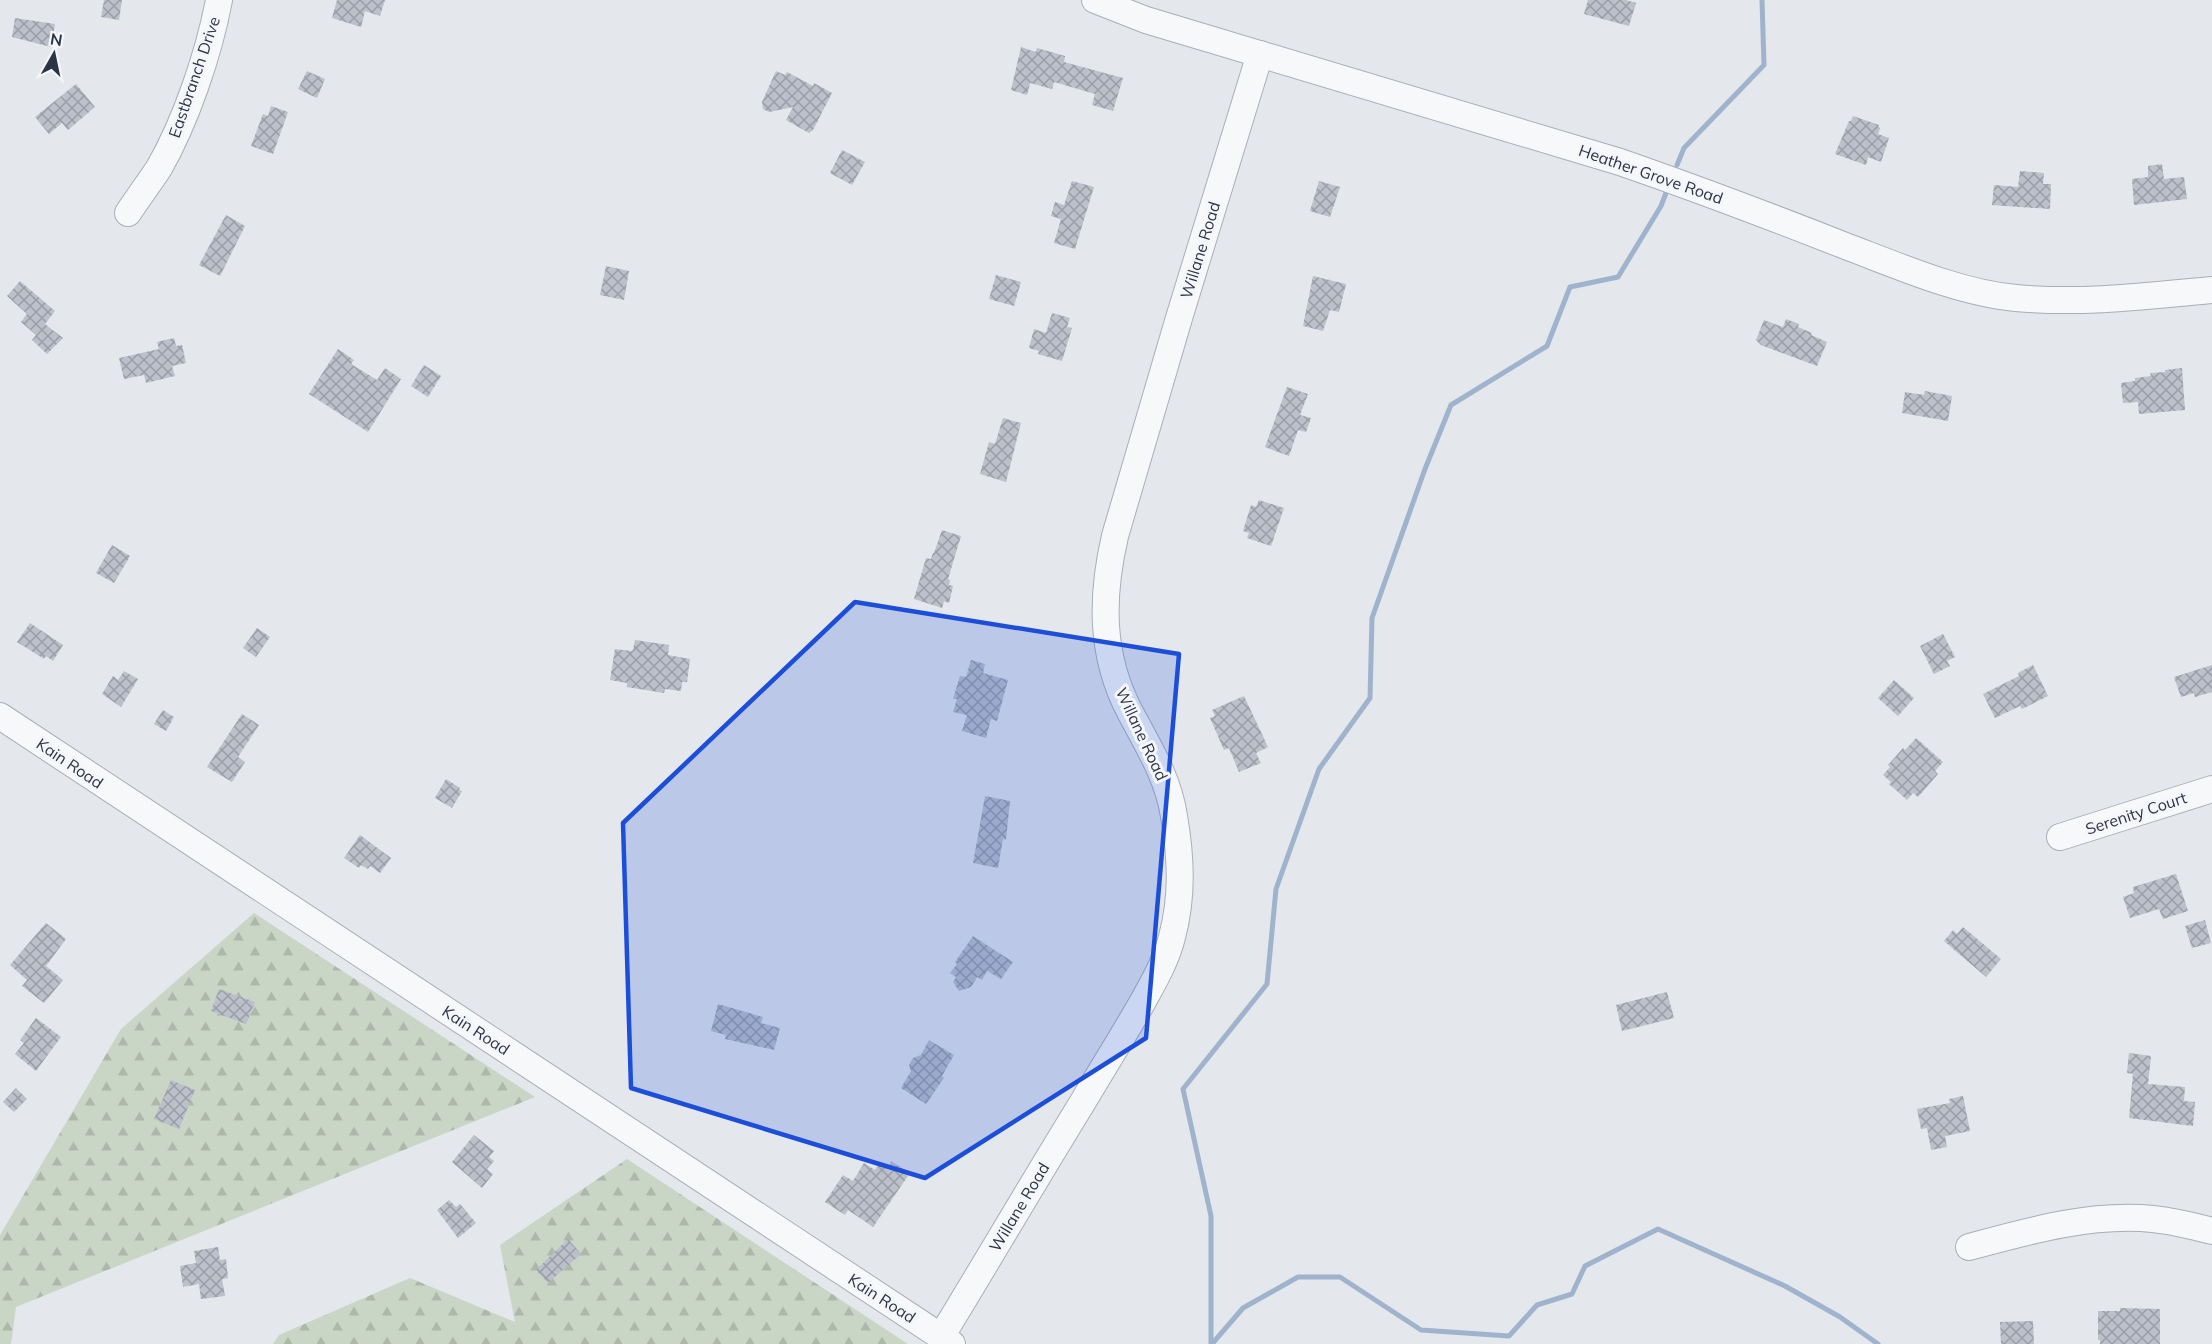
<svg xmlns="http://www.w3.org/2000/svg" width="2212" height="1344" viewBox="0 0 2212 1344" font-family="Mulish,sans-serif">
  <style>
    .forest { fill: url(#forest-firs) }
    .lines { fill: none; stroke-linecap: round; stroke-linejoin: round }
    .stream { stroke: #9fb4cc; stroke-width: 5 }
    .building { fill: url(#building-cross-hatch) }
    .minor-casing { stroke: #a9aeb7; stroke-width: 28 }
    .minor { stroke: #f7f8fa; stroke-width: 26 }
    .marked { fill: #1d4ed8; fill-opacity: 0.2; stroke: #1d4ed8; stroke-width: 4.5; stroke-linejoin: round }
    .labels { text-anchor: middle; stroke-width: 6; stroke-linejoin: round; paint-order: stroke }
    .street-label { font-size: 16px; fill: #2b3445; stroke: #f4f6f9 }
  </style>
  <defs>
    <pattern id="forest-firs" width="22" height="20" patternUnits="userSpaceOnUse" patternTransform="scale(1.5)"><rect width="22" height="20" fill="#c9d6c5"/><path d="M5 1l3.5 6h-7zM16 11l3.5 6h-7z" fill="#adb8ab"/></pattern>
    <pattern id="building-cross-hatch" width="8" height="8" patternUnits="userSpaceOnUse" patternTransform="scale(1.5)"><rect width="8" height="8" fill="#bbc0ca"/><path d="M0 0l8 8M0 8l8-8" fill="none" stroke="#989da6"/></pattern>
  </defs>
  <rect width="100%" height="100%" fill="#e4e7ec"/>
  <g class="forest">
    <polygon points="254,913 535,1097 16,1307 11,1344 0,1344 0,1235 121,1029"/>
    <polygon points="627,1159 908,1344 273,1344 279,1335 410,1278 515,1322 500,1245"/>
  </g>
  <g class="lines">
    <g class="stream">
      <polyline points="1677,165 1684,148 1764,65 1762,0"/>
      <polyline points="1211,1344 1211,1216 1183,1089 1267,984 1276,889 1319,769 1370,698 1372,618 1425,469 1451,405 1547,346 1570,287 1618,277 1661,206 1666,193"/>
      <polyline points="1212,1344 1243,1308 1298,1277 1340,1277 1421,1330 1509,1336 1537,1305 1572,1294 1585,1266 1658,1229 1785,1286 1840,1317 1878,1344"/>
    </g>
  </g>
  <g class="building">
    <polygon points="104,0 122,0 119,20 101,17"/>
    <polygon points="337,0 385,0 380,16 365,11 361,27 332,18"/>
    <polygon points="1588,0 1626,0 1636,3 1629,26 1584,14"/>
    <polygon points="15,18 55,24 51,47 12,37"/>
    <polygon points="1021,47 1036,52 1037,48 1065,56 1064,62 1123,78 1113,111 1092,105 1095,94 1054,82 1052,89 1030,83 1027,95 1011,90"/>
    <polygon points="307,71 325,79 317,98 298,89"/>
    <polygon points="776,71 785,75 787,72 813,86 814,83 832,93 813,130 809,133 786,120 793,107 769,112 763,109 762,102"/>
    <polygon points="76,84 95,107 68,130 62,123 49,134 35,117"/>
    <polygon points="271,106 288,112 273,154 251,146 263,114 268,116"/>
    <polygon points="1853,116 1879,125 1878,127 1880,128 1878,134 1889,138 1881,162 1868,157 1866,165 1835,154 1849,121 1851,121"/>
    <polygon points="842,150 865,162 852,185 830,173"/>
    <polygon points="2162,164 2164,179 2184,177 2187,199 2134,205 2132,179 2148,177 2148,166"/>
    <polygon points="2020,171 2044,173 2043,184 2051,184 2050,209 1992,205 1994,185 2018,187"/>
    <polygon points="1072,181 1094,187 1075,249 1054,243 1061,219 1051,216 1055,202 1064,205"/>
    <polygon points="1319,181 1340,187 1330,217 1310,211"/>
    <polygon points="226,215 245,226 220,276 199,265"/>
    <polygon points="606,266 629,271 624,300 600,295"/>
    <polygon points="996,275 1021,282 1014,306 989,299"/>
    <polygon points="1313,276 1346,284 1339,312 1330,310 1323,331 1303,326"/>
    <polygon points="20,281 55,311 45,324 63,338 47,354 32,340 36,335 21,322 27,314 7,296"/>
    <polygon points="1052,313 1070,318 1067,327 1072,328 1062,361 1038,354 1039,351 1029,348 1034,329 1046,333"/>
    <polygon points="1786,319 1799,324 1798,327 1812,333 1811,335 1827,342 1817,366 1761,345 1756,340 1764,320 1783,327"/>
    <polygon points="174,338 176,346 182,345 186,363 172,366 175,376 146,383 144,375 124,379 119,358 159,349 157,342"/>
    <polygon points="338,349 354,360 351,364 377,380 385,368 401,379 368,432 309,394"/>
    <polygon points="424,365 441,376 428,397 411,386"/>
    <polygon points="2182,368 2185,410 2139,414 2138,402 2123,403 2121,383 2135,381 2135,378 2151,376 2150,373 2165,372 2165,370"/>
    <polygon points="1287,387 1308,394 1300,415 1311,418 1306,432 1298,430 1289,456 1265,447"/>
    <polygon points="1925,391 1952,396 1948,421 1902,413 1905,392 1924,395"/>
    <polygon points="1003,418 1021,423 1006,482 980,474 989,442 995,444"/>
    <polygon points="1259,500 1284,508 1271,546 1247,538 1249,533 1243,531 1251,505 1256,507"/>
    <polygon points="942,530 961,536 948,579 950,580 949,585 953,586 949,603 944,601 942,608 914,599 926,558 931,559 933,553 934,553"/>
    <polygon points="112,545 130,556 114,583 96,573"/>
    <polygon points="30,623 63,645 53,661 46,656 44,659 17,642"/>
    <polygon points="257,628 270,637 256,657 243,648"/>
    <polygon points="1943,634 1955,657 1947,661 1950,666 1934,674 1920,646"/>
    <polygon points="635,640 669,645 668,655 690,659 687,682 682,682 681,691 665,689 664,693 627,687 627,683 610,680 615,649 631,651 633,650"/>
    <polygon points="971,660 985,664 983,673 1008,680 997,721 991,719 986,738 962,731 967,715 953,712 957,699 953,699 960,676 966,677"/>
    <polygon points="2033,665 2048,696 2022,709 2020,706 1995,718 1983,694 2019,676 2018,673"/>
    <polygon points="2212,665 2212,692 2195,697 2194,693 2181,697 2174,677"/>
    <polygon points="124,671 138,679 121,707 102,694 113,676 118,680"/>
    <polygon points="1894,680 1914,698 1898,716 1878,698"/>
    <polygon points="1244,696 1268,747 1256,753 1261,763 1239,772 1229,748 1224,750 1210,718 1215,716 1212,710"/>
    <polygon points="163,710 174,717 166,731 154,724"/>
    <polygon points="242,714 259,725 238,757 245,762 232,782 207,767"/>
    <polygon points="1916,738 1943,762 1935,771 1938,774 1918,797 1913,793 1907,800 1889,784 1891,782 1883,775 1890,767 1888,765 1903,748 1905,750"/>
    <polygon points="446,779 460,788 459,790 462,791 452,808 435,798"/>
    <polygon points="985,796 1010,801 1006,840 1003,839 998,868 973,863"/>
    <polygon points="360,835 391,858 380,873 370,866 368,869 361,865 359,868 344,858"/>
    <polygon points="2176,874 2188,911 2163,919 2159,909 2130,918 2123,897 2134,893 2133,887"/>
    <polygon points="2205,920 2211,943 2192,948 2185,926"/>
    <polygon points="46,923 66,939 46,966 63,980 44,1003 22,986 27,980 10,965"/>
    <polygon points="1963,927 2001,959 1986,977 1944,941 1953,930 1957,934"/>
    <polygon points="973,936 1013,962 1001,979 987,971 982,980 977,977 971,987 959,991 953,982 956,977 950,973 957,964 955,962"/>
    <polygon points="219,989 255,1002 246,1024 211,1011"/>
    <polygon points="1667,992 1674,1018 1622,1031 1616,1005"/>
    <polygon points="718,1004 763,1017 761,1023 780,1028 774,1050 725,1039 726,1035 711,1031"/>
    <polygon points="36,1018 61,1037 36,1071 15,1054 24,1043 20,1040"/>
    <polygon points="929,1040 954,1055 942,1076 944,1078 926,1104 901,1088 911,1071 909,1065 913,1058 921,1055"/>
    <polygon points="2129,1053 2151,1056 2148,1084 2185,1087 2184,1101 2195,1102 2193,1126 2129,1118 2133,1074 2127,1073"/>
    <polygon points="171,1080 195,1090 179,1129 154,1119"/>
    <polygon points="16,1088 27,1099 14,1112 3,1102"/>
    <polygon points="1963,1096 1970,1131 1945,1136 1947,1147 1931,1150 1927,1128 1921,1129 1917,1109 1950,1103 1949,1099"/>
    <polygon points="474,1135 494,1151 489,1157 494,1161 487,1169 493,1174 482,1188 452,1162"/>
    <polygon points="891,1161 910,1173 873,1227 848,1210 845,1215 825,1202 843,1175 853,1181 864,1163 875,1170 880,1162 889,1168"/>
    <polygon points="449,1200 456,1207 460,1204 476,1223 458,1238 437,1210"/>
    <polygon points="568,1239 581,1254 548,1283 536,1270"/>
    <polygon points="218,1247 220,1260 226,1259 228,1278 222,1279 225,1296 201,1299 199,1284 183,1287 180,1266 196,1263 194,1251"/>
    <polygon points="2120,1308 2160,1309 2160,1344 2100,1344 2100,1340 2098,1340 2098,1311 2120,1311"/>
    <polygon points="2033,1321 2034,1344 2001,1344 2000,1322"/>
  </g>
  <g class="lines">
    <g class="minor-casing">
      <g id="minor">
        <path d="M 1095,0 L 1146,20 L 1620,162 C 1695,188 1769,216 1843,245 C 1896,265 1959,293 2016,298 C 2082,304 2147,296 2212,290"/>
        <path d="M 128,213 C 138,198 149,183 159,168 C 186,121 209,53 219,0"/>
        <polyline points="0,716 952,1344"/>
        <polyline points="2060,837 2212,789"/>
        <path d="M 1969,1247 C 2028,1231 2091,1213 2153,1219 C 2173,1221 2193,1226 2212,1231"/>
        <path d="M 941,1337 C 989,1258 1036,1178 1084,1100 C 1103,1068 1123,1036 1142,1003 C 1154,981 1166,961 1172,937 C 1183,896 1181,857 1174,816 C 1168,777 1148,746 1130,712 C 1100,655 1101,597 1115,536 L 1179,318 L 1260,54"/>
      </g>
    </g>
    <use href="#minor" class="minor"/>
  </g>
  <path class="marked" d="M 855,602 L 1179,654 L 1146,1038 L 925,1178 L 631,1088 L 623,823 Z"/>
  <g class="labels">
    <g class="street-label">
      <text transform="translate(194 77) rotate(-71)" y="6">Eastbranch Drive</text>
      <text transform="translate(1651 174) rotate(19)" y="6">Heather Grove Road</text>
      <text transform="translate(1200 250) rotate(-73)" y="6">Willane Road</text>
      <text transform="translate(1142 734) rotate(65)" y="6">Willane Road</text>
      <text transform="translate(70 763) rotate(34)" y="6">Kain Road</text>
      <text transform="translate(2136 813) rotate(-18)" y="6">Serenity Court</text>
      <text transform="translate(476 1030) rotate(33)" y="6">Kain Road</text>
      <text transform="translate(1019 1207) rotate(-59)" y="6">Willane Road</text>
      <text transform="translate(882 1298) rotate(33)" y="6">Kain Road</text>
    </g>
  </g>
  <g transform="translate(54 54) rotate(9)" stroke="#f4f6f9" stroke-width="4.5" paint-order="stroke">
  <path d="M0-4.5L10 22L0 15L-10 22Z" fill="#2b3445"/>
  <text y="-9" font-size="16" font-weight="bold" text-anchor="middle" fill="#2b3445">N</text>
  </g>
</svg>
